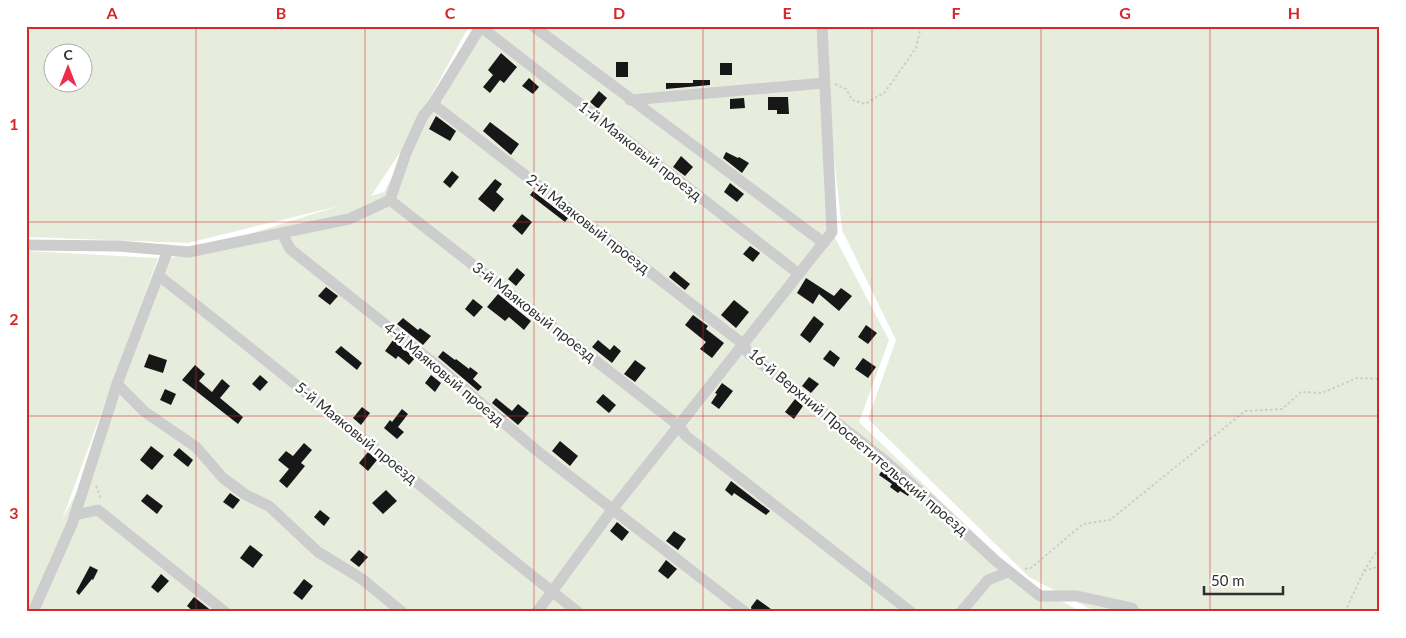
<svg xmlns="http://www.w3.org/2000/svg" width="1406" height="638" viewBox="0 0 1406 638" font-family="Lato,sans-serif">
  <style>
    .green { fill: #e7eddd; fill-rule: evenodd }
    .building { fill: #171717 }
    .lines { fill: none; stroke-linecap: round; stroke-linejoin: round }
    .path { stroke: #cdcdcd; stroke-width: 2; stroke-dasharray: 2.5 2.5; stroke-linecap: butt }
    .minor { stroke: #cdcdcd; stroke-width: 11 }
    .grid { fill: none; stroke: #d62828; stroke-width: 1; stroke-opacity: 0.55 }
    .labels { text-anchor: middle; stroke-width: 5; stroke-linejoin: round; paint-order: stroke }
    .street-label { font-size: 15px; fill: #303030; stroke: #fff }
    .neatline { fill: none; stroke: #d62828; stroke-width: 2 }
    .grid-label { font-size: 16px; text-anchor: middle; font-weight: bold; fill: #d62828 }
  </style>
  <rect width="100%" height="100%" fill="#fff"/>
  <g class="green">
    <path d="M 26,26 L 469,26 L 401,151 L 371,196 L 384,192 L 474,26 L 821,26 L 832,232 L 889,340 L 859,422 L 1026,583 L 1082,612 L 26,612 L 26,251 L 158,258 L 62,520 L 89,469 L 169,259 L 339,206 L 188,243 L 26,237 ZM 52,52 L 82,52 L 82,82 L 52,82 Z"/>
    <polygon points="827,26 1380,26 1380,612 1096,612 1029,577 868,419 896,340 842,230 833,147"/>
  </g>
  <g class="building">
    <polygon points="501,53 517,67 504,83 500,80 490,93 483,87 493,75 488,70"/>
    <rect x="616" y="62" width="12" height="15"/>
    <rect x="720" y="63" width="12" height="12"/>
    <polygon points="529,78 539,87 533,94 522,86"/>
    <polygon points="693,80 710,80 710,85 666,89 666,83 693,83"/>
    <polygon points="599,91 607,98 598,109 590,102"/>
    <polygon points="768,97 788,97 789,114 777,114 777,110 768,110"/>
    <polygon points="744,98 745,108 730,109 730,99"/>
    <polygon points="436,116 456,131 450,141 429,129"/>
    <polygon points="490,122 519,144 511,155 483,131"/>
    <polygon points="726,152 738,158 739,157 749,163 742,173 723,158"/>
    <polygon points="681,156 693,167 685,176 673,167"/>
    <polygon points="452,171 459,177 450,188 443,182"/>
    <polygon points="495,179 502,184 496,192 504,199 494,212 478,199"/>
    <polygon points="730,183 744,194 737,202 724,192"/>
    <polygon points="533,191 568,218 565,222 530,195"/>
    <polygon points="522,214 532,222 522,235 512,226"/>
    <polygon points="750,246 760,253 753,262 743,254"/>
    <polygon points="517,268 525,275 516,286 508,279"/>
    <polygon points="674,271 690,284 685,290 669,277"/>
    <polygon points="806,278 834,296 841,288 852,296 839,311 819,294 813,304 797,293"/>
    <polygon points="326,287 338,296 330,305 318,296"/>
    <polygon points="498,294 531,321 524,330 509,317 505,321 487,307"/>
    <polygon points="473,299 483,307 474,317 465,309"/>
    <polygon points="734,300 749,312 736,328 721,315"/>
    <polygon points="693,315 708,326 706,329 724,343 712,358 700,349 706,342 685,325"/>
    <polygon points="814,316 824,324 810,343 800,335"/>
    <polygon points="403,318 418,330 420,328 431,336 423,345 397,324"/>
    <polygon points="866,325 877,333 868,344 858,337"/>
    <polygon points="393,340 415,358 409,365 398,356 396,359 385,351"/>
    <polygon points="598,340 610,350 614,345 621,351 612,363 592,347"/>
    <polygon points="341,346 362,363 357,370 335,352"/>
    <polygon points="830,350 840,358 834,367 823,359"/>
    <polygon points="443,351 455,360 456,359 469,369 470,367 478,373 473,379 482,387 478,391 438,357"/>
    <polygon points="149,354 167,360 163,373 144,367"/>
    <polygon points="863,358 876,367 868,378 855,369"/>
    <polygon points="635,360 646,368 635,382 624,374"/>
    <polygon points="195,365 205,374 199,381 212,392 222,379 230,386 220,398 243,417 238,424 182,380"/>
    <polygon points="260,375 268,382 260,391 252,384"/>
    <polygon points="431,375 441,383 435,392 425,383"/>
    <polygon points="809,377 819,384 811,393 802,386"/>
    <polygon points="722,383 733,391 719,409 711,403 717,394 715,393"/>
    <polygon points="165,389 176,394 171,405 160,400"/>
    <polygon points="603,394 616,405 609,413 596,402"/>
    <polygon points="496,398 512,411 518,404 529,413 518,425 492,403"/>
    <polygon points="795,399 803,406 794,419 785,412"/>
    <polygon points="362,407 370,413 361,425 353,418"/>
    <polygon points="402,409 408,414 398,427 404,432 397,439 384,428 390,420 392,422"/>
    <polygon points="560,441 578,456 570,466 552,451"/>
    <polygon points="304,443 312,450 301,463 305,466 287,488 279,481 289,469 278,460 286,451 293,456"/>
    <polygon points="151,446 164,456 152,470 140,460"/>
    <polygon points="179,448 193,460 188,467 173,455"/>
    <polygon points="368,452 377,460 368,471 359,463"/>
    <polygon points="883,469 910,493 908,496 900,491 898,493 890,487 892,484 879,475"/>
    <polygon points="731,481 770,511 766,515 734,493 732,496 725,490"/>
    <polygon points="386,490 397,501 383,514 372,503"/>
    <polygon points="230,493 240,500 233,509 223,502"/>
    <polygon points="147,494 163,506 157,514 141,501"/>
    <polygon points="320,510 330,518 324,526 314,517"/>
    <polygon points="617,522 629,532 622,541 610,531"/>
    <polygon points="674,531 686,539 678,550 666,541"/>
    <polygon points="250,545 263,555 253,568 240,558"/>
    <polygon points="359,550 368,557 359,567 350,560"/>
    <polygon points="666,560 677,569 668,579 658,571"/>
    <polygon points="90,566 98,570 93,580 92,579 79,595 76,592"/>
    <polygon points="161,574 169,581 158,593 151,587"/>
    <polygon points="304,579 313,586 302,600 293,593"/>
    <polygon points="194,597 213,612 194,612 187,606"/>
    <polygon points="757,599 775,612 752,612 751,607"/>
  </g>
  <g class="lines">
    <g class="path">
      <polyline points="835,84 846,89 852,100 865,104 885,92 916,48 921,26"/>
      <polyline points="96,486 101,498 100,500"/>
      <polyline points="1025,569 1031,568 1083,524 1110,520 1245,411 1282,409 1301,392 1322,393 1357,378 1380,379"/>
      <polyline points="1364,571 1380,566"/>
      <polyline points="1345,612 1364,571 1380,546"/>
    </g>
    <g class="minor">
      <polyline points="533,26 824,243"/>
      <polyline points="481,27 799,274"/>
      <polyline points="630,100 824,83"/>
      <polyline points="433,104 743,344 749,354 883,459 933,503 996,561 1040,596 1077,596 1132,608 1135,612"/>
      <polyline points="390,200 678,425 686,436 911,612"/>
      <polyline points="282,233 290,249 430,360 536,450 745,612"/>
      <polyline points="26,245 118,246 189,252 349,219 390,200 406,153 423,116 433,104 481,26"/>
      <path d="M 159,276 C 300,385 437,501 578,612"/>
      <polyline points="117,384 145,412 196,447 223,478 246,495 269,506 318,552 362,579 402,612"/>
      <polyline points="75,515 98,510 225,612"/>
      <polyline points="33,612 72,524 117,384 168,250"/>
      <polyline points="537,612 612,510 832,232 822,26"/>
      <polyline points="961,612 988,580 1008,572"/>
    </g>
  </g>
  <path class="grid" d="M 196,26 L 196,612M 365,26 L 365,612M 534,26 L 534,612M 703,26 L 703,612M 872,26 L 872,612M 1041,26 L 1041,612M 1210,26 L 1210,612M 26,222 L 1380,222M 26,416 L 1380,416"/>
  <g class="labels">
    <g class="street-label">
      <text transform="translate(640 151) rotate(38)" y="5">1-й Маяковый проезд</text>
      <text transform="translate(588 224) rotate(38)" y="5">2-й Маяковый проезд</text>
      <text transform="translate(534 312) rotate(38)" y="5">3-й Маяковый проезд</text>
      <text transform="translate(444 374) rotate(40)" y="5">4-й Маяковый проезд</text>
      <text transform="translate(356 433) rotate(39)" y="5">5-й Маяковый проезд</text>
      <text transform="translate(858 442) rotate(40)" y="5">16-й Верхний Просветительский проезд</text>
    </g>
  </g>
  <rect width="1406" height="638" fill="none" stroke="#ffffff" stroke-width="55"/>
  <g transform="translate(68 68)"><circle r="24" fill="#ffffff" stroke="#acacac"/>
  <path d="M0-4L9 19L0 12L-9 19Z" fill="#ed2b4c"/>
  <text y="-8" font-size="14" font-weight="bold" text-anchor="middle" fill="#303030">С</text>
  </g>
  <path d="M1204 586v8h79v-8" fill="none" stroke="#303030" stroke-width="2.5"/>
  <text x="1211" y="586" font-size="15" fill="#303030" stroke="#ffffff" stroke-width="4" paint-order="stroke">50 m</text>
  <rect x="28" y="28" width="1350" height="582" class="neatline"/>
  <g class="grid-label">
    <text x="112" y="19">A</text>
    <text x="281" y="19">B</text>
    <text x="450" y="19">C</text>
    <text x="619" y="19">D</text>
    <text x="787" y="19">E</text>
    <text x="956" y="19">F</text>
    <text x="1125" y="19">G</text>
    <text x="1294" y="19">H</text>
    <text x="14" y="130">1</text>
    <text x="14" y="325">2</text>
    <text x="14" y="519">3</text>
  </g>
</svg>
